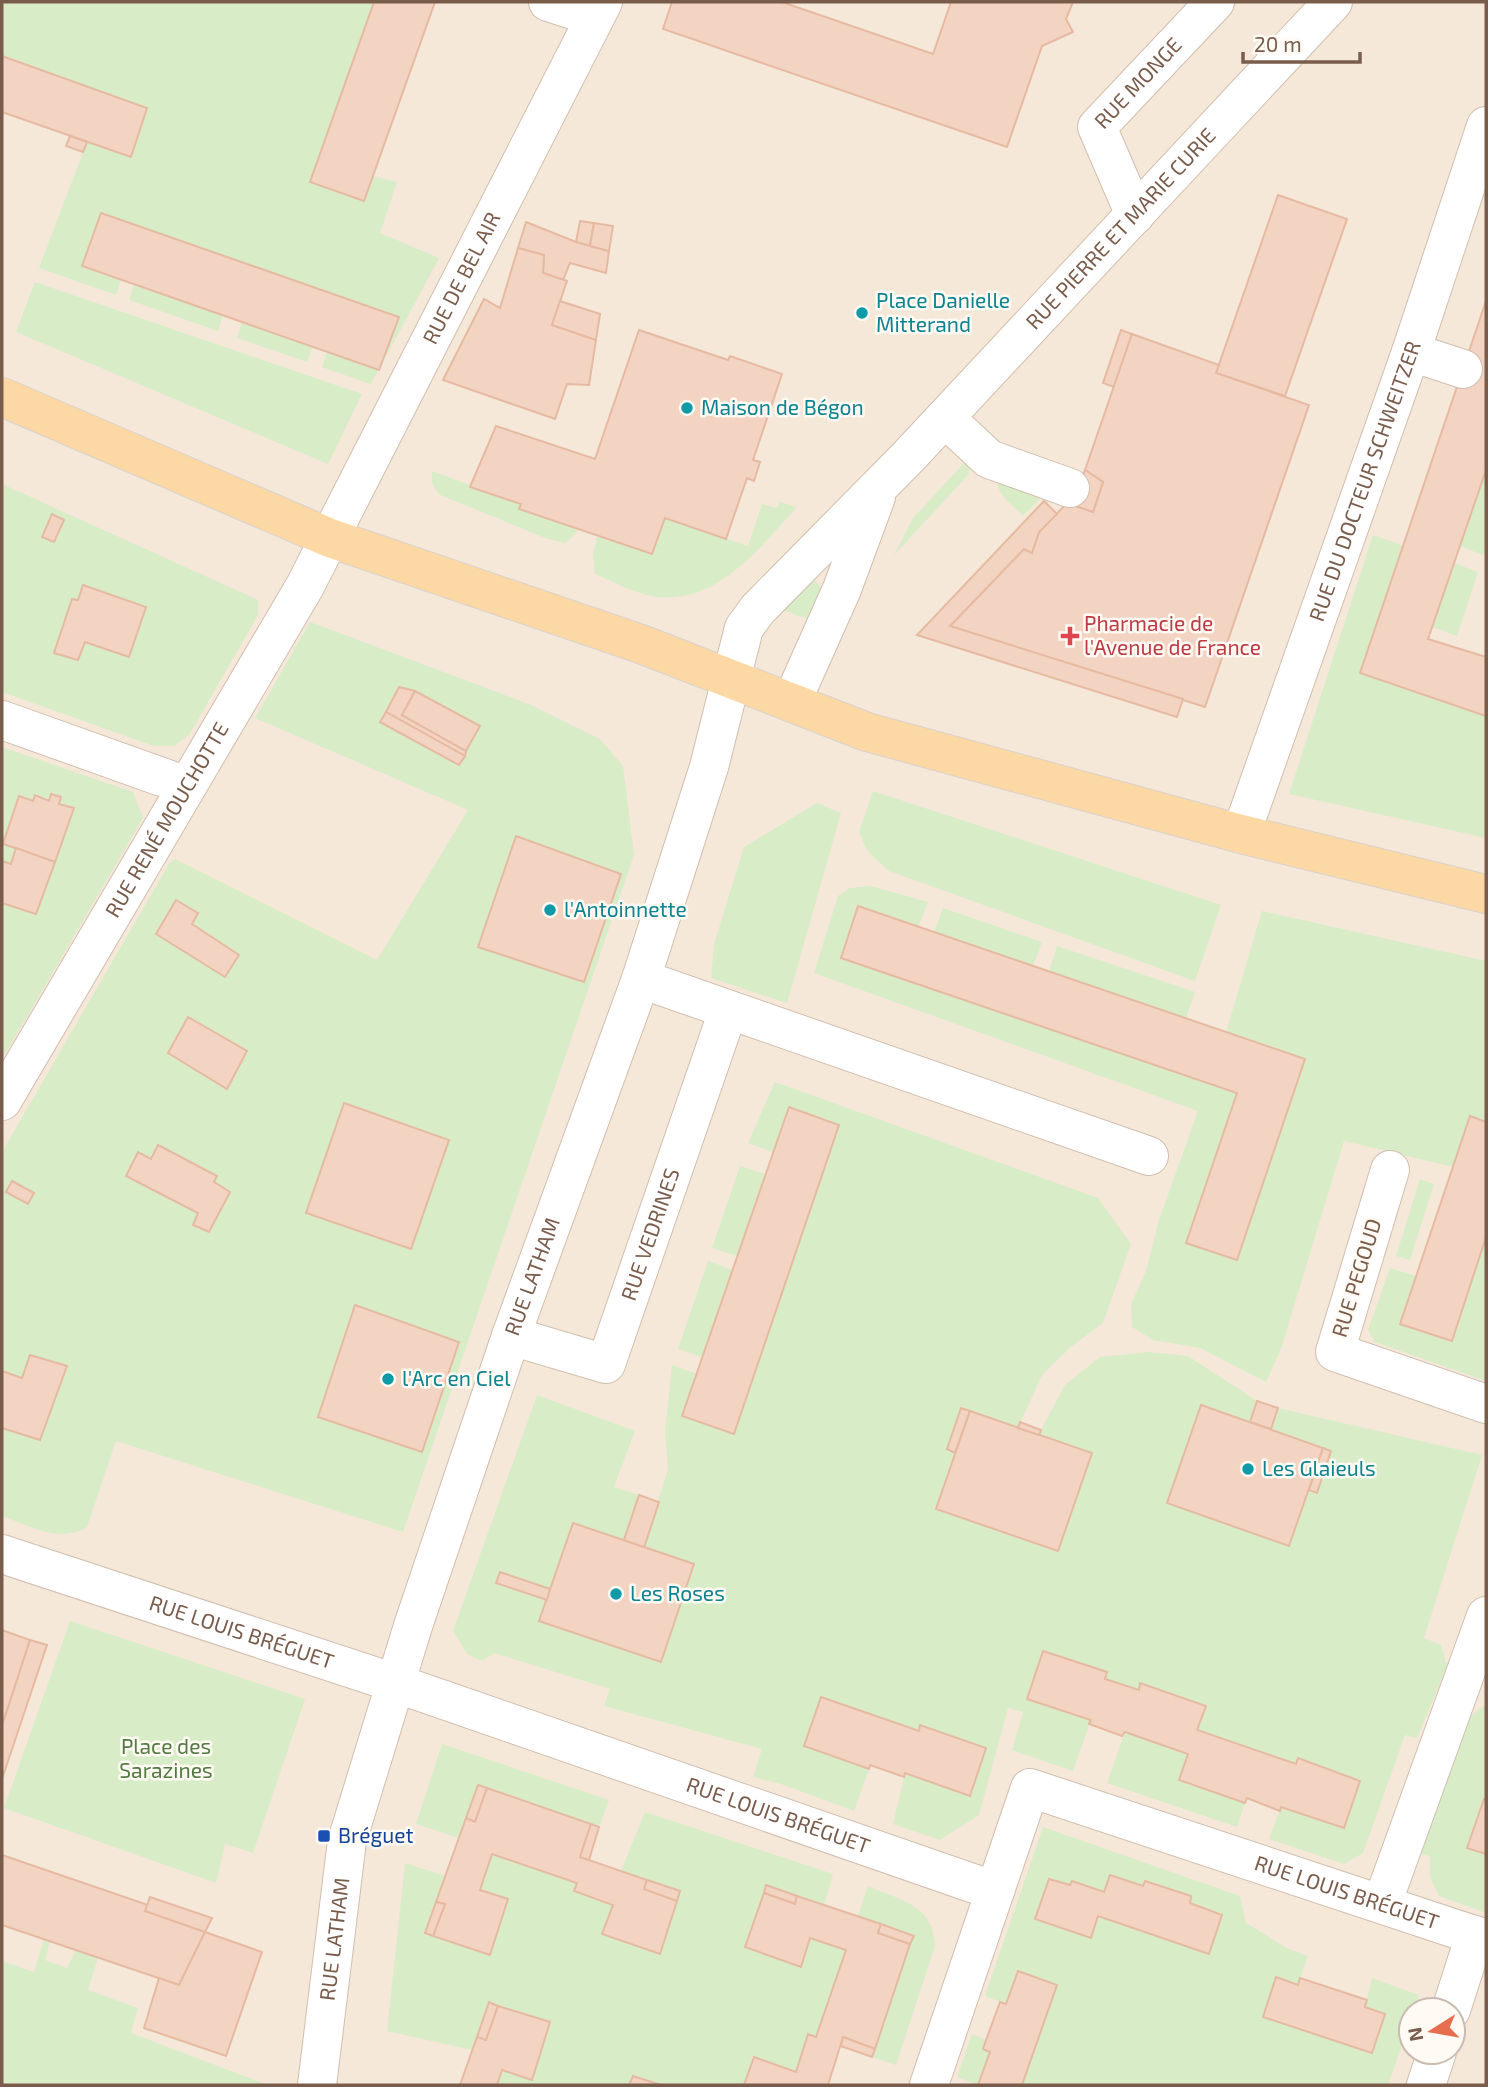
<svg xmlns="http://www.w3.org/2000/svg" width="1488" height="2087" viewBox="0 0 1488 2087" font-family="'Exo 2',sans-serif">
  <style>
    .residential { fill: #f5e8d9; fill-rule: evenodd }
    .green { fill: #d8ecc8; fill-rule: evenodd }
    .building { fill: #f3d4c2; stroke: #e6baa2; stroke-width: 2 }
    .lines { fill: none; stroke-linecap: round; stroke-linejoin: round }
    .minor-casing { stroke: #d1beaf; stroke-width: 40 }
    .major-casing { stroke: #dad1cd; stroke-width: 40 }
    .minor { stroke: #fff; stroke-width: 38 }
    .major { stroke: #fcd9a4; stroke-width: 38 }
    .culture-dot { fill: #0f9aa8; stroke: #fffaf3; stroke-width: 2.5 }
    .health-dot { fill: #e0444e; stroke: #fffaf3; stroke-width: 2.5 }
    .transit-dot { fill: #1a4fb4; stroke: #fffaf3; stroke-width: 2.5 }
    .labels { text-anchor: middle; stroke-width: 5; stroke-linejoin: round; paint-order: stroke }
    .street-label { font-size: 21px; fill: #7a5c4d; stroke: #fffaf3 }
    .culture-label { font-size: 21px; fill: #0d838f; stroke: #fffaf3; text-anchor: start }
    .health-label { font-size: 21px; fill: #be3a42; stroke: #fffaf3; text-anchor: start }
    .park-label { font-size: 21px; fill: #537a41; stroke: #fffaf3 }
    .transit-label { font-size: 21px; fill: #164399; stroke: #fffaf3; text-anchor: start }
  </style>
  <rect width="100%" height="100%" fill="#fdf6eb"/>
  <path class="residential" d="M 2,2 L 1486,2 L 1486,2085 L 2,2085 ZM 1411,2010 L 1453,2010 L 1453,2052 L 1411,2052 Z"/>
  <g class="green">
    <polygon points="2,2 374,2 310,182 373,176 397,182 380,233 439,258 379,370 370,384 322,367 327,352 379,370 399,317 102,213 82,266 121,279 116,295 39,268 87,142 131,157 147,108 2,56"/>
    <polygon points="35,282 362,394 328,464 16,332"/>
    <polygon points="134,284 223,315 218,331 129,300"/>
    <polygon points="242,322 313,347 307,362 237,338"/>
    <polygon points="966,461 970,469 968,475 894,555 913,518"/>
    <polygon points="1486,470 1486,547 1483,555 1460,546"/>
    <polygon points="432,471 521,504 520,509 579,529 566,543 545,538 438,494 432,483"/>
    <path d="M 998,474 L 1047,492 L 1023,516 C 1011,503 993,493 998,474 Z"/>
    <path d="M 2,484 L 258,600 L 258,615 L 189,735 L 174,746 L 154,746 L 2,692 ZM 72,599 L 146,607 L 129,657 L 85,642 L 77,660 L 54,653 Z"/>
    <path d="M 780,502 L 797,507 C 760,548 714,608 651,596 C 632,592 612,581 595,574 L 593,555 L 597,536 L 652,554 L 665,518 L 748,546 L 762,504 L 777,508 Z"/>
    <polygon points="1373,535 1404,546 1360,673 1486,716 1486,838 1289,794"/>
    <polygon points="1454,563 1478,572 1457,636 1432,627"/>
    <polygon points="813,579 822,588 811,620 779,609"/>
    <path d="M 310,622 L 531,705 L 600,739 L 623,766 L 634,855 L 403,1532 L 116,1441 L 87,1527 C 60,1544 30,1526 2,1516 L 2,1428 L 40,1440 L 67,1367 L 22,1378 L 2,1371 L 2,1152 L 170,862 L 175,859 L 377,960 L 468,810 L 255,718 ZM 399,688 L 415,691 L 480,726 L 459,765 L 380,722 ZM 176,900 L 198,913 L 192,924 L 239,955 L 225,977 L 156,934 ZM 188,1017 L 247,1050 L 227,1088 L 168,1053 ZM 158,1145 L 216,1176 L 214,1182 L 230,1192 L 209,1232 L 193,1225 L 198,1213 L 127,1176 L 151,1159 Z"/>
    <polygon points="2,747 133,792 143,818 2,1059 2,903 36,914 59,804 51,795 49,801 35,795 33,801 19,796 3,843 16,848 11,864 2,861"/>
    <polygon points="873,791 1221,905 1195,981 889,871 867,851 859,832"/>
    <polygon points="817,803 841,813 787,1003 711,978 714,944 744,847"/>
    <polygon points="871,886 928,902 918,927 858,906 841,958 1237,1093 1186,1243 1237,1260 1305,1059 1226,1032 1262,911 1486,961 1486,1122 1470,1117 1453,1167 1344,1141 1281,1349 1266,1382 1200,1348 1153,1340 1132,1327 1131,1304 1146,1271 1159,1220 1198,1111 814,973 838,896 850,888"/>
    <polygon points="943,908 1042,942 1033,966 934,932"/>
    <polygon points="1057,946 1195,992 1186,1018 1049,971"/>
    <polygon points="775,1082 1098,1198 1131,1244 1103,1323 1072,1346 1042,1375 1018,1428 960,1408 947,1449 955,1453 936,1509 1058,1551 1092,1454 1039,1435 1041,1430 1065,1385 1100,1357 1148,1352 1188,1356 1257,1401 1250,1422 1289,1545 1309,1490 1317,1493 1331,1451 1271,1429 1278,1408 1482,1455 1424,1638 1441,1645 1447,1666 1417,1738 1405,1735 1363,1853 1344,1864 1269,1839 1281,1807 1344,1828 1360,1781 1298,1758 1296,1764 1197,1730 1205,1705 1141,1684 1138,1690 1105,1679 1107,1672 1027,1699 1091,1720 1073,1771 1012,1750 1023,1712 1008,1708 979,1815 940,1840 893,1824 905,1773 970,1796 985,1748 920,1726 919,1731 822,1697 804,1746 869,1769 854,1811 781,1784 753,1777 762,1749 604,1706 610,1689 494,1653 482,1661 467,1654 453,1631 537,1395 635,1431 614,1487 639,1495 624,1540 573,1523 550,1589 500,1572 496,1583 547,1600 539,1621 661,1662 694,1565 644,1548 668,1469 665,1431 672,1365 697,1374 682,1416 734,1434 839,1126 773,1152 748,1143"/>
    <polygon points="740,1166 765,1174 737,1256 712,1248"/>
    <polygon points="1420,1179 1434,1184 1410,1260 1396,1256"/>
    <polygon points="1486,1237 1486,1381 1375,1342 1368,1330 1390,1268 1416,1276 1452,1341"/>
    <polygon points="708,1261 733,1270 702,1357 678,1349"/>
    <polygon points="70,1621 305,1699 253,1853 225,1844 216,1883 4,1808"/>
    <polygon points="1486,1704 1486,1799 1468,1848 1486,1854 1486,1913 1439,1896 1430,1877 1430,1856 1419,1854 1469,1717"/>
    <polygon points="1125,1732 1188,1754 1179,1780 1245,1803 1237,1827 1107,1783"/>
    <polygon points="442,1744 609,1800 599,1827 478,1785 459,1838 416,1824"/>
    <polygon points="645,1812 833,1874 824,1905 766,1886 745,1947 800,1967 810,1938 846,1950 816,2037 808,2035 796,2072 754,2057 744,2085 661,2085 633,2076 629,2085 497,2085 502,2070 532,2080 550,2022 489,2003 472,2050 387,2031 405,1863 446,1876 425,1933 490,1955 508,1900 480,1890 492,1854 577,1883 575,1892 613,1905 603,1934 660,1953 680,1891 621,1871"/>
    <path d="M 1043,1827 L 1240,1896 L 1246,1923 L 1287,1948 L 1308,1956 L 1298,1985 L 1276,1978 L 1263,2017 L 1385,2015 L 1365,2007 L 1372,1978 L 1419,1995 L 1414,2010 L 1411,2010 L 1411,2019 L 1388,2085 L 1022,2085 L 1057,1985 L 1018,1971 L 1006,2004 L 985,1996 ZM 1111,1875 L 1143,1886 L 1145,1881 L 1191,1896 L 1190,1903 L 1222,1915 L 1209,1954 L 1098,1916 L 1090,1938 L 1049,1880 L 1070,1885 L 1072,1881 L 1104,1892 Z"/>
    <path d="M 868,1886 C 901,1901 933,1904 935,1946 L 896,2065 L 872,2057 L 913,1936 L 858,1916 Z"/>
    <polygon points="44,1939 50,1941 45,1960 67,1968 76,1950 98,1958 88,1990 138,2008 131,2033 268,2085 2,2085 2,1961 34,1972"/>
    <polygon points="972,2034 986,2040 990,2052 978,2085 957,2077"/>
  </g>
  <g class="building">
    <polygon points="374,2 435,2 364,201 310,182"/>
    <polygon points="672,2 782,2 933,54 951,2 1073,2 1066,19 1073,32 1042,46 1007,147 663,29"/>
    <polygon points="2,56 147,108 131,157 2,112"/>
    <polygon points="70,136 87,142 83,152 66,146"/>
    <polygon points="1278,195 1347,219 1285,396 1216,373"/>
    <polygon points="101,213 399,317 379,370 82,266"/>
    <polygon points="580,221 594,223 590,246 576,242"/>
    <polygon points="526,222 576,242 609,251 606,273 570,263 563,280 543,273 544,255 518,248"/>
    <polygon points="594,223 613,226 609,251 590,246"/>
    <polygon points="518,248 544,255 543,273 567,281 552,325 596,340 589,385 567,384 555,419 443,380 484,299 500,308"/>
    <polygon points="560,301 600,314 596,340 552,325"/>
    <polygon points="1486,301 1486,470 1428,639 1486,657 1486,716 1360,673"/>
    <polygon points="639,330 728,360 730,356 782,374 753,460 760,462 754,481 747,478 726,539 665,518 652,554 519,509 521,504 470,487 496,426 595,459"/>
    <polygon points="1121,330 1132,334 1114,387 1103,383"/>
    <polygon points="1132,334 1219,365 1216,373 1309,405 1205,707 950,626 1024,549 1032,553 1039,532 1067,503 1093,512 1103,482 1085,470"/>
    <polygon points="1085,470 1103,482 1093,512 1073,505"/>
    <polygon points="1044,501 1057,514 1039,532 1032,553 1024,549 950,626 1183,699 1177,717 917,635"/>
    <polygon points="52,514 64,520 54,542 42,537"/>
    <polygon points="83,585 146,607 129,657 85,642 78,660 54,653 72,599 78,600"/>
    <polygon points="399,687 415,691 402,715 466,751 465,756 386,712"/>
    <polygon points="415,691 480,726 466,751 402,715"/>
    <polygon points="386,712 465,756 459,765 380,722"/>
    <polygon points="51,794 61,797 59,804 74,808 55,862 3,844 19,796 33,801 35,795 49,801"/>
    <polygon points="516,836 621,874 584,982 478,947"/>
    <polygon points="16,848 55,862 36,914 2,903 2,861 11,864"/>
    <polygon points="176,900 198,913 192,924 239,955 225,977 156,934"/>
    <polygon points="858,906 1305,1059 1237,1260 1186,1243 1237,1093 841,958"/>
    <polygon points="188,1017 247,1051 227,1089 168,1053"/>
    <polygon points="344,1103 449,1140 411,1249 306,1213"/>
    <polygon points="789,1107 839,1125 734,1434 682,1416"/>
    <polygon points="1470,1116 1486,1122 1486,1237 1452,1341 1400,1324"/>
    <polygon points="158,1145 217,1176 214,1182 230,1192 209,1232 193,1225 198,1213 126,1176 138,1152 151,1159"/>
    <polygon points="12,1181 34,1193 28,1204 6,1192"/>
    <polygon points="355,1305 459,1342 422,1452 318,1417"/>
    <polygon points="30,1355 67,1366 40,1440 2,1428 2,1371 22,1378"/>
    <polygon points="1257,1401 1278,1408 1271,1429 1250,1422"/>
    <polygon points="1201,1405 1323,1448 1289,1546 1167,1503"/>
    <polygon points="961,1408 970,1411 955,1453 947,1449"/>
    <polygon points="970,1411 1092,1453 1058,1551 936,1509"/>
    <polygon points="1020,1422 1041,1430 1039,1435 1018,1428"/>
    <polygon points="1323,1448 1331,1451 1317,1493 1309,1490"/>
    <polygon points="639,1495 659,1502 644,1548 624,1540"/>
    <polygon points="573,1523 694,1564 661,1662 539,1621"/>
    <polygon points="500,1572 550,1589 547,1600 496,1583"/>
    <polygon points="2,1630 30,1640 2,1726"/>
    <polygon points="30,1640 47,1645 2,1779 2,1726"/>
    <polygon points="1043,1651 1107,1672 1105,1679 1139,1690 1140,1683 1206,1706 1197,1730 1296,1764 1298,1758 1360,1781 1344,1828 1281,1807 1280,1811 1247,1798 1245,1803 1179,1780 1188,1754 1125,1732 1122,1736 1089,1724 1091,1720 1027,1699"/>
    <polygon points="821,1697 919,1731 920,1725 986,1748 970,1796 905,1773 904,1777 870,1765 869,1769 804,1746"/>
    <polygon points="478,1785 487,1788 475,1822 466,1818"/>
    <polygon points="487,1788 591,1824 580,1857 647,1880 644,1889 677,1901 660,1954 602,1934 613,1905 574,1891 577,1883 492,1854 480,1890 508,1899 490,1955 433,1936 445,1904 436,1902 466,1818 475,1822"/>
    <polygon points="1484,1799 1486,1799 1486,1854 1467,1848"/>
    <polygon points="591,1824 599,1827 589,1860 580,1857"/>
    <polygon points="2,1855 148,1905 145,1911 205,1932 179,1985 2,1925"/>
    <polygon points="1110,1875 1143,1886 1145,1881 1191,1896 1190,1903 1222,1915 1209,1954 1098,1916 1091,1938 1035,1919 1049,1879 1070,1885 1072,1881 1104,1892"/>
    <polygon points="647,1880 680,1891 677,1901 644,1889"/>
    <polygon points="766,1885 797,1896 795,1904 764,1893"/>
    <polygon points="764,1893 795,1904 797,1896 881,1924 878,1933 910,1944 875,2049 843,2037 828,2085 744,2085 754,2057 796,2072 808,2034 816,2037 846,1950 810,1938 801,1967 745,1947"/>
    <polygon points="150,1897 212,1918 205,1932 145,1911"/>
    <polygon points="436,1902 445,1904 433,1936 425,1933"/>
    <polygon points="881,1924 914,1936 910,1944 878,1933"/>
    <polygon points="205,1932 262,1952 226,2056 144,2028 159,1978 179,1985"/>
    <polygon points="1018,1971 1057,1985 1022,2085 978,2085 990,2052 983,2049 986,2040 1000,2002 1006,2004"/>
    <polygon points="1276,1977 1298,1985 1300,1978 1367,2000 1365,2007 1385,2014 1372,2053 1263,2017"/>
    <polygon points="489,2002 498,2006 486,2040 477,2037"/>
    <polygon points="498,2006 550,2022 532,2080 502,2070 497,2085 460,2085 477,2037 486,2040"/>
    <polygon points="843,2037 875,2049 872,2057 841,2046"/>
    <polygon points="633,2076 661,2085 629,2085"/>
  </g>
  <g class="lines">
    <g class="minor-casing">
      <g id="minor">
        <polyline points="548,2 595,17"/>
        <path id="s1" d="M 1135,215 L 1097,127 L 1215,2"/>
        <polyline points="1411,352 1463,369"/>
        <polyline points="945,418 989,459 1070,488"/>
        <polyline points="792,701 842,589 876,497"/>
        <polyline points="2,720 187,786"/>
        <path id="s2" d="M 1241,834 L 1411,352 L 1486,126"/>
        <polyline points="641,979 1149,1156"/>
        <path id="s3" d="M 2,1101 L 305,586 L 603,2"/>
        <polyline points="1390,1170 1335,1352 1486,1404"/>
        <path id="s4" d="M 511,1336 L 606,1364 L 728,1011"/>
        <path id="s5" d="M 2,1554 L 395,1683 L 995,1891 L 1030,1788 L 1486,1939"/>
        <polyline points="1382,1904 1486,1616"/>
        <polyline points="1451,2010 1475,1935"/>
        <path id="s6" d="M 317,2085 L 347,1841 L 413,1626 L 511,1336 L 641,979 L 709,767 L 744,628 L 758,609 L 909,456 L 1333,2"/>
        <polyline points="929,2085 995,1891"/>
        <polyline points="1426,2085 1437,2052"/>
      </g>
    </g>
    <g class="major-casing">
      <polyline id="major" points="2,397 330,538 641,644 867,732 1241,834 1486,894"/>
    </g>
    <use href="#minor" class="minor"/>
    <use href="#major" class="major"/>
  </g>
  <g class="culture-dot">
    <circle cx="862" cy="313" r="7"/>
    <circle cx="687" cy="408" r="7"/>
    <circle cx="550" cy="910" r="7"/>
    <circle cx="388" cy="1379" r="7"/>
    <circle cx="1248" cy="1469" r="7"/>
    <circle cx="616" cy="1594" r="7"/>
  </g>
  <path class="health-dot" d="M1066.5 625.5h7v7h7v7h-7v7h-7v-7h-7v-7h7z"/>
  <rect class="transit-dot" x="317" y="1829" width="14" height="14" rx="3.5"/>
  <g class="labels">
    <g class="street-label">
      <text dy="7" stroke="none"><textPath href="#s1" startOffset="156">RUE MONGE</textPath></text>
      <text dy="7" stroke="none"><textPath href="#s6" startOffset="2072">RUE PIERRE ET MARIE CURIE</textPath></text>
      <text dy="7" stroke="none"><textPath href="#s3" startOffset="943">RUE DE BEL AIR</textPath></text>
      <text dy="7" stroke="none"><textPath href="#s2" startOffset="374">RUE DU DOCTEUR SCHWEITZER</textPath></text>
      <text dy="7" stroke="none"><textPath href="#s3" startOffset="326">RUE RENÉ MOUCHOTTE</textPath></text>
      <text dy="7" stroke="none"><textPath href="#s4" startOffset="236">RUE VEDRINES</textPath></text>
      <text dy="7" stroke="none"><textPath href="#s6" startOffset="840">RUE LATHAM</textPath></text>
      <text transform="translate(1357 1278) rotate(-73)" y="7">RUE PEGOUD</text>
      <text dy="7" stroke="none"><textPath href="#s5" startOffset="252">RUE LOUIS BRÉGUET</textPath></text>
      <text dy="7" stroke="none"><textPath href="#s5" startOffset="819">RUE LOUIS BRÉGUET</textPath></text>
      <text dy="7" stroke="none"><textPath href="#s5" startOffset="1491">RUE LOUIS BRÉGUET</textPath></text>
      <text dy="7" stroke="none"><textPath href="#s6" startOffset="147">RUE LATHAM</textPath></text>
    </g>
    <g class="culture-label">
      <text x="876" y="308">Place Danielle<tspan x="876" dy="24">Mitterand</tspan></text>
      <text x="701" y="415">Maison de Bégon</text>
      <text x="564" y="917">l'Antoinnette</text>
      <text x="402" y="1386">l'Arc en Ciel</text>
      <text x="1262" y="1476">Les Glaieuls</text>
      <text x="630" y="1601">Les Roses</text>
    </g>
    <g class="health-label">
      <text x="1084" y="631">Pharmacie de<tspan x="1084" dy="24">l'Avenue de France</tspan></text>
    </g>
    <g class="park-label">
      <text x="166" y="1754">Place des<tspan x="166" dy="24">Sarazines</tspan></text>
    </g>
    <g class="transit-label">
      <text x="338" y="1843">Bréguet</text>
    </g>
  </g>
  <rect width="1488" height="2087" fill="none" stroke="#7a5c4d" stroke-width="7"/>
  <g transform="translate(1432 2031) rotate(259)"><circle r="33" fill="#fffaf3" stroke="#cabbb1" stroke-width="2"/>
  <path d="M0-5L12 26L0 18L-12 26Z" fill="#e86e50"/>
  <text y="-10" font-size="19" font-weight="bold" text-anchor="middle" fill="#7a5c4d">N</text>
  </g>
  <path d="M1243 52v10h117v-10" fill="none" stroke="#7a5c4d" stroke-width="3.5"/>
  <text x="1254" y="52" font-size="21" fill="#7a5c4d" stroke="#fffaf3" stroke-width="5" paint-order="stroke">20 m</text>
</svg>
